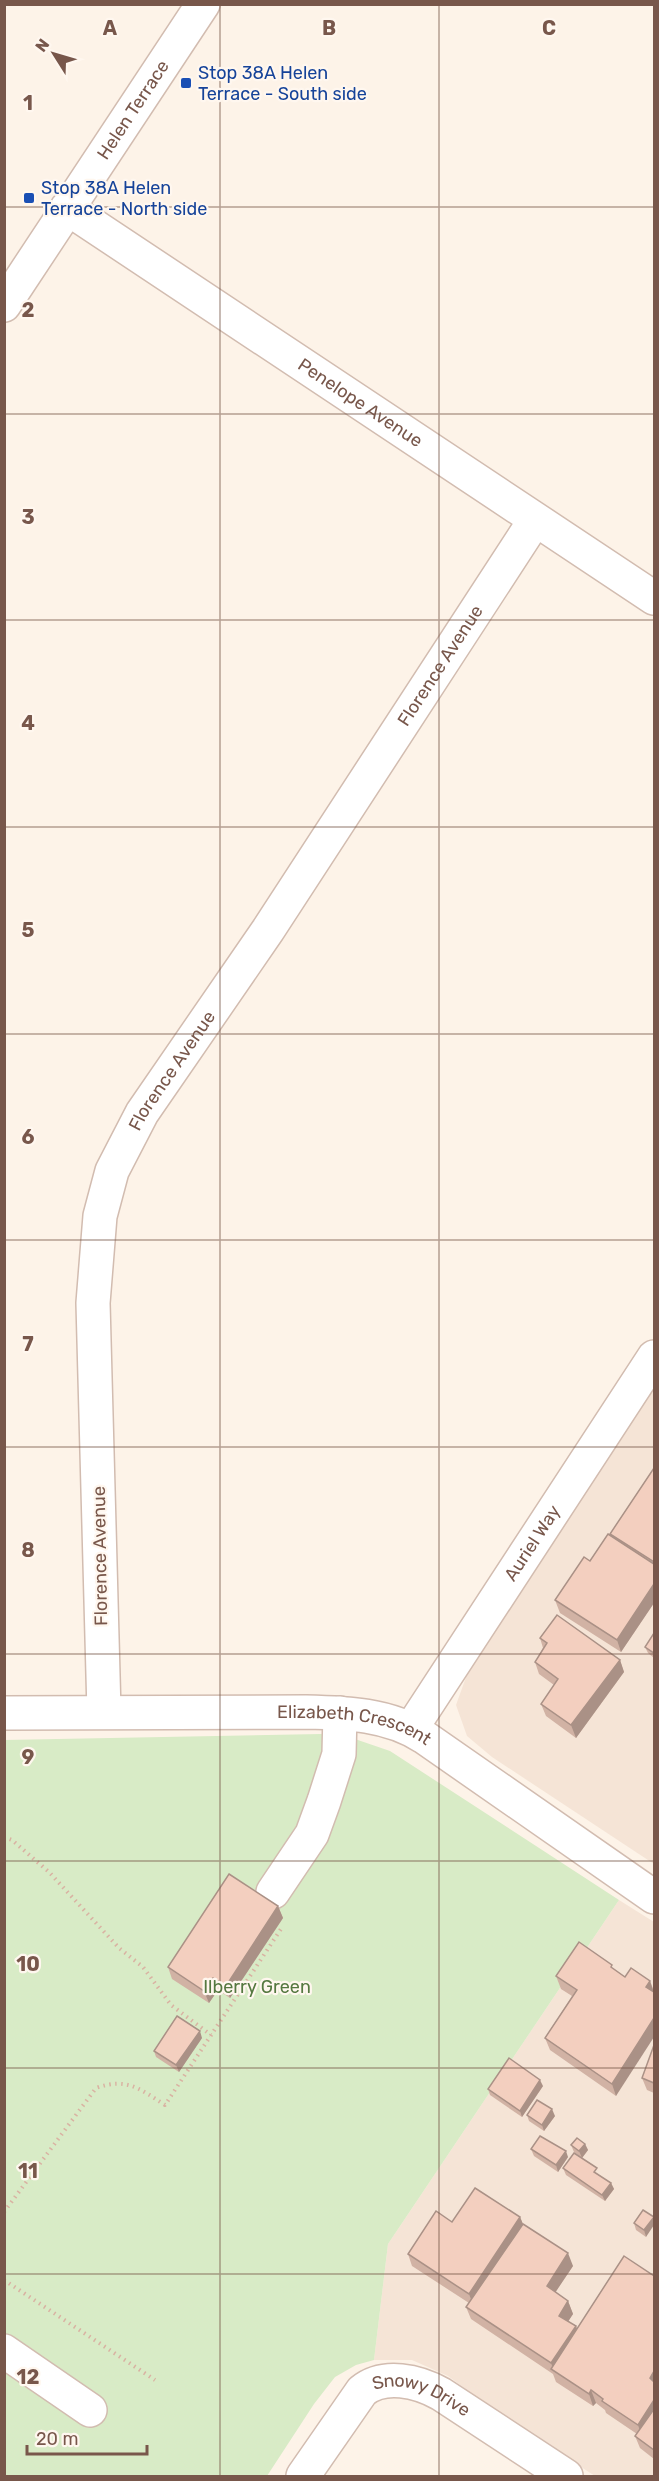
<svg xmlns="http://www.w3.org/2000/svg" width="659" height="2481" viewBox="0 0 659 2481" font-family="Rubik,sans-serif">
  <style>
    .residential { fill: #f5e4d6 }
    .green { fill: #d8ebc6 }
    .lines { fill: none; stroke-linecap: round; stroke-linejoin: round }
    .minor-casing { stroke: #d2bcb0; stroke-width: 36 }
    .path { stroke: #d9b2a2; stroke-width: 4; stroke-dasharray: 1.5 4.5; stroke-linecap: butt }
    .minor { stroke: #fff; stroke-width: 33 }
    .wall { fill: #d1b2a4 }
    .shaded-wall { fill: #aa9186 }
    .building { fill: #f3cfbf; stroke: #aa9186; stroke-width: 1.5 }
    .grid { fill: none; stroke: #78574b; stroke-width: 1.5; stroke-opacity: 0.55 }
    .transit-dot { fill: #1a4fb4; stroke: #fff7ef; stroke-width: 2 }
    .labels { text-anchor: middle; stroke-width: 4.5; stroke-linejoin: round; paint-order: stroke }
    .transit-label { font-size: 18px; fill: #164399; stroke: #fff7ef; text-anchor: start }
    .street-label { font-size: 18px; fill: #78574b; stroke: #fff7ef }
    .park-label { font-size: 18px; fill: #557840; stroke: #fff7ef }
    .grid-label { font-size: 20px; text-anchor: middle; font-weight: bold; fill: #78574b; stroke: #fff7ef; stroke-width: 4.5; stroke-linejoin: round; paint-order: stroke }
  </style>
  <rect width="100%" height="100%" fill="#fdf3e8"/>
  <g class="residential">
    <polygon points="654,1384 654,1864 492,1757 467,1736 456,1705 469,1669"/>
    <polygon points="619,1900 654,1922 654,2476 595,2476 505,2418 448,2376 412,2360 374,2360 388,2244"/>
  </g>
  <polygon class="green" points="321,1734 352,1738 390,1751 619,1900 388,2244 374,2360 356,2365 335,2377 314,2404 267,2476 5,2476 4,1740"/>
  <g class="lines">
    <g class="minor-casing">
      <g id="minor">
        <path id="s1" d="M 67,208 L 654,598"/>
        <path id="s2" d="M 4,305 L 203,4"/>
        <path id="s3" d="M 104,1712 L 93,1303 L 100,1216 L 112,1171 L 142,1113 L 268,930 L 535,520"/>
        <path id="s4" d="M 4,1713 L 306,1712 C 347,1713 388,1714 424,1737 L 654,1897"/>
        <path id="s5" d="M 411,1729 L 654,1357"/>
        <polyline points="273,1892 312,1834 324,1801 339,1754 340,1713"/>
        <polyline points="4,2351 90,2410"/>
        <path id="s6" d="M 303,2476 L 362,2391 C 384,2373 418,2381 441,2394 L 566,2476"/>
      </g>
    </g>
    <g class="path">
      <polyline points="4,1837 12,1840 49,1872 119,1948 143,1967 171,2005 211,2035"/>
      <path d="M 4,2212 L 96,2088 C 127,2077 140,2089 165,2105 L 281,1929"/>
      <polyline points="4,2280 155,2380"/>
    </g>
    <use href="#minor" class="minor"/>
  </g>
  <g class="wall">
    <polygon points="654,1468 654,1603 621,1652 560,1613 555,1600 611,1536 610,1534"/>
    <polygon points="654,1633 654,1658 648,1653 645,1647"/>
    <polygon points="540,1638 620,1660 624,1672 576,1738 546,1716 541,1704 554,1685 539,1674 535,1662 543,1648"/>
    <polygon points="278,1906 283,1918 230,1998 218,1990 209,2003 172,1979 168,1967"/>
    <polygon points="614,1970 625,1977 650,1981 654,1991 616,2096 550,2050 545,2038 572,1996 561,1989 556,1976"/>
    <polygon points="202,2038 179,2072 156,2057 154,2051"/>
    <polygon points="654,2045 654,2093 647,2090 642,2078"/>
    <polygon points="543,2086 522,2117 490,2095 488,2089"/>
    <polygon points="527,2115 555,2116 544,2131 529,2121"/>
    <polygon points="585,2144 588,2150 582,2158 574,2152 571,2145"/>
    <polygon points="531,2149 568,2157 558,2172 534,2156"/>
    <polygon points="563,2168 599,2175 611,2183 614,2189 605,2201 566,2175"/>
    <polygon points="643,2210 646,2237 636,2230 634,2223"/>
    <polygon points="520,2217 523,2224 573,2266 555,2292 568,2301 573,2314 568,2321 576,2326 577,2329 654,2276 654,2459 640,2448 635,2436 637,2434 606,2413 605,2410 596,2403 593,2406 556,2382 553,2374 471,2319 466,2307 469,2303 412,2266 408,2254 452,2222"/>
  </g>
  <g class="shaded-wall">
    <polygon points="654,1584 654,1603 621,1652 617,1640"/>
    <polygon points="620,1660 624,1672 576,1738 571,1725"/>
    <polygon points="278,1906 283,1918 230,1998 226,1986"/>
    <polygon points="213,1978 218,1990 209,2003 204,1991"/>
    <polygon points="650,1981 654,1993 646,1987"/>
    <polygon points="654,2018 654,2037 616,2096 612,2084"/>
    <polygon points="200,2031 202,2038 179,2072 176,2065"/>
    <polygon points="540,2080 543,2086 522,2117 520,2111"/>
    <polygon points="552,2109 555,2116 544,2131 542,2125"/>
    <polygon points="585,2144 588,2150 582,2158 579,2151"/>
    <polygon points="566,2151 568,2157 558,2172 556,2165"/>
    <polygon points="611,2183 614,2189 605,2201 602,2195"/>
    <polygon points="520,2217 525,2229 474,2307 469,2294"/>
    <polygon points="654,2217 654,2225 646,2237 644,2230"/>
    <polygon points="568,2253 573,2266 551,2299 547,2286"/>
    <polygon points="568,2301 573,2314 564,2328 559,2316"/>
    <polygon points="576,2326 580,2338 554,2371 551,2363"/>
    <polygon points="654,2371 654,2391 650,2378"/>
    <polygon points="591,2390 596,2403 593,2406 589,2394"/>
    <polygon points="654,2400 654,2419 642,2437 638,2425"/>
  </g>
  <g class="building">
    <polygon points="654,1468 654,1562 610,1534"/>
    <polygon points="608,1534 654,1564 654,1584 617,1640 555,1600 584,1557 590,1561"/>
    <polygon points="557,1615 620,1660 571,1725 541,1704 558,1679 535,1662 547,1643 540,1638"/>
    <polygon points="654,1633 654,1653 645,1647"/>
    <polygon points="229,1874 278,1906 226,1986 213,1978 204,1991 168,1967"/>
    <polygon points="579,1942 612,1965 611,1967 625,1977 631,1968 650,1981 646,1987 654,1992 654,2018 612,2084 545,2038 577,1990 556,1976"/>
    <polygon points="177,2016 200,2031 176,2065 154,2051"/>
    <polygon points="654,2045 654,2083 642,2078"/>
    <polygon points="509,2058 540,2080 520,2111 488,2089"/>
    <polygon points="537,2100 552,2109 542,2125 527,2115"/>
    <polygon points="540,2136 566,2151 556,2165 531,2149"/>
    <polygon points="577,2138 585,2144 579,2151 571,2145"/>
    <polygon points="574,2153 597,2168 594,2172 611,2183 602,2195 563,2168"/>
    <polygon points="475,2188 520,2217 469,2294 408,2254 436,2211 452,2222"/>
    <polygon points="643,2210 654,2217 644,2230 634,2223"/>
    <polygon points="523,2224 568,2253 547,2286 568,2301 559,2316 576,2326 551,2363 466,2307"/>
    <polygon points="624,2256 654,2276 654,2371 650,2378 654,2382 654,2400 638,2425 602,2401 603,2399 591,2390 589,2394 551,2369"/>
    <polygon points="654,2409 654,2450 635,2436"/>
  </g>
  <path class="grid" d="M 220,4 L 220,2476M 439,4 L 439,2476M 4,207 L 654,207M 4,414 L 654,414M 4,620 L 654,620M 4,827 L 654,827M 4,1034 L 654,1034M 4,1240 L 654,1240M 4,1447 L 654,1447M 4,1654 L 654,1654M 4,1861 L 654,1861M 4,2068 L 654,2068M 4,2274 L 654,2274"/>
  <g class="transit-dot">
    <rect x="180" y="77" width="12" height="12" rx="3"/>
    <rect x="23" y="192" width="12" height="12" rx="3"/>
  </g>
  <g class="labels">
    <g class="transit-label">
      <text x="198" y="79">Stop 38A Helen<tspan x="198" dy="21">Terrace - South side</tspan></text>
      <text x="41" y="194">Stop 38A Helen<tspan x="41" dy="21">Terrace - North side</tspan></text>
    </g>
    <g class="street-label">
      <text dy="6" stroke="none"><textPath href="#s2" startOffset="234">Helen Terrace</textPath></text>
      <text dy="6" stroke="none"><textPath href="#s1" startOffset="352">Penelope Avenue</textPath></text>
      <text dy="6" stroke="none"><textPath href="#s3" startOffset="1146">Florence Avenue</textPath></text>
      <text dy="6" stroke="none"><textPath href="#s3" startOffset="660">Florence Avenue</textPath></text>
      <text dy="6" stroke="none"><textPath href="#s5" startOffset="222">Auriel Way</textPath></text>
      <text transform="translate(100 1556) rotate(-91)" y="6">Florence Avenue</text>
      <text dy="6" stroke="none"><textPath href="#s4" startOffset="352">Elizabeth Crescent</textPath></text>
      <text dy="6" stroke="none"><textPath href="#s6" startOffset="168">Snowy Drive</textPath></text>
    </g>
    <g class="park-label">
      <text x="257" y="1993">Ilberry Green</text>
    </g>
  </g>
  <g class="grid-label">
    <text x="110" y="35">A</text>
    <text x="329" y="35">B</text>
    <text x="549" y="35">C</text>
    <text x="28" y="110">1</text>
    <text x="28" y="317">2</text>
    <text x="28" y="524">3</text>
    <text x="28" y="730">4</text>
    <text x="28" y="937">5</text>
    <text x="28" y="1144">6</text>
    <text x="28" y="1351">7</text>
    <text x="28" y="1557">8</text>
    <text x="28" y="1764">9</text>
    <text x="28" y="1971">10</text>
    <text x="28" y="2178">11</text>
    <text x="28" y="2384">12</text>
  </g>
  <rect width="659" height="2481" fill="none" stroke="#78574b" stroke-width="12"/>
  <g transform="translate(54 54) rotate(307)" stroke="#fff7ef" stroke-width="4.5" paint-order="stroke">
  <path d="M0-4.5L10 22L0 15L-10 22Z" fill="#78574b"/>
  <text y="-9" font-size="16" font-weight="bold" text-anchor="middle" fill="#78574b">N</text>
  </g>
  <path d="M27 2445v9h120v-9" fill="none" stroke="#78574b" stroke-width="3"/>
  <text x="36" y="2445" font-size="18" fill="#78574b" stroke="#fff7ef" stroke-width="4.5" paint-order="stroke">20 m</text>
</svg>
